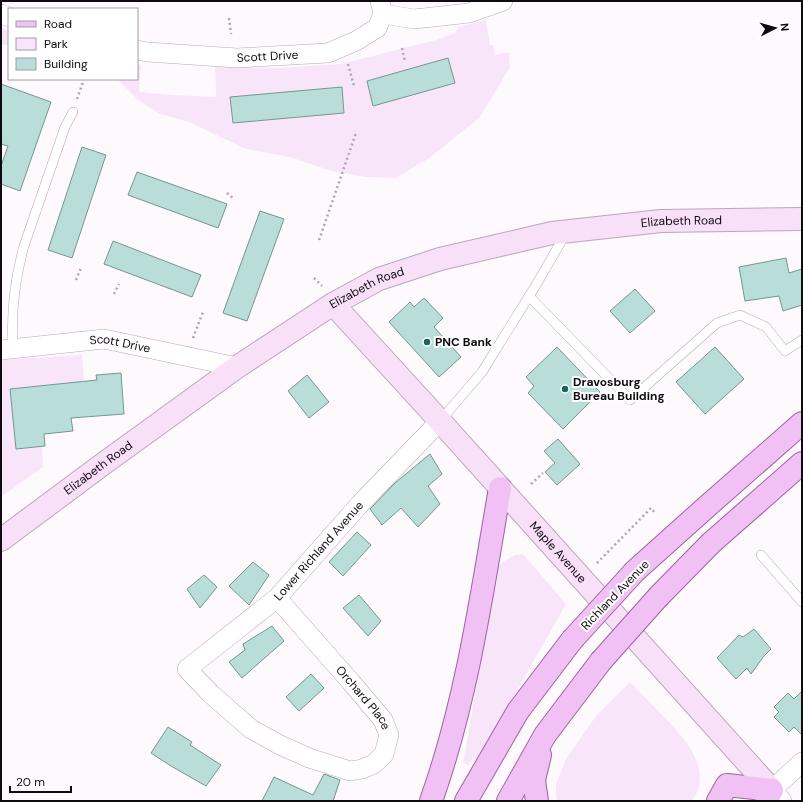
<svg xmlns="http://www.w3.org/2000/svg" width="803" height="802" viewBox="0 0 803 802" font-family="'DM Sans',sans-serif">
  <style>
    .green { fill: #f9e5f9 }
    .building { fill: #b9deda; stroke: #749693 }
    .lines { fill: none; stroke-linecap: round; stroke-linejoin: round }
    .lane-casing { stroke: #baa6bb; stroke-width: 10 }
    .street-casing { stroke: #baa6bb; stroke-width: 20 }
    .secondary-casing { stroke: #baa6bb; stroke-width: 24 }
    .primary-casing { stroke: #9c659f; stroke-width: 24 }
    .path { stroke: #ada7ad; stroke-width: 2.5; stroke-dasharray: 2 3; stroke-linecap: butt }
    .lane { stroke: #fff; stroke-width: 9 }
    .street { stroke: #fff; stroke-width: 19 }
    .secondary { stroke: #f8e0f9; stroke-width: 22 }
    .primary { stroke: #f1c0f4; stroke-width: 22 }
    .primary-bridge-casing { stroke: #9c659f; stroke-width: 24; stroke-linecap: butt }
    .primary-bridge { stroke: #f1c0f4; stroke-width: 22 }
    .poi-dot { fill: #196661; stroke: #fff; stroke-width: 1.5 }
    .labels { text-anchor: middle; stroke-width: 4; stroke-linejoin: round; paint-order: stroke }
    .street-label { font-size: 12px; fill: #100911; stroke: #fff }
    .poi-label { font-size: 12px; font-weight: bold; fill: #100911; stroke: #fff; text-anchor: start }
  </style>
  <rect width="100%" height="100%" fill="#fdf9fd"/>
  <g class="green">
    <polygon points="486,20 490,45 493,45 495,55 509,52 510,67 480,117 428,159 395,178 365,177 332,171 290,157 246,149 189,122 160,114 138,100 117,79 137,79 137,64 141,65 139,92 172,95 216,97 215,66 279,68 341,64 436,40 455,33 458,27"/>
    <polygon points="1,28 9,31 9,45 1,44"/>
    <polygon points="82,355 84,381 10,389 16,449 42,446 43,467 1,497 1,360"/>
    <polygon points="523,554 566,604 478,759 473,758 469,765 463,763 498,565 515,555"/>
    <path d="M 630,682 C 640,692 650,703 660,713 C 679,733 705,757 699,787 C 698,792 694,797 692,801 L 558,801 L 556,798 L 556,784 L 566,759 L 596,716 Z"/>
  </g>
  <g class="building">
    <polygon points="448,58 455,83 373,106 367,81"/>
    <polygon points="1,84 51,102 20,191 1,184 1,166 8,146 1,144"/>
    <polygon points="342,87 344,113 233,123 230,97"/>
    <polygon points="82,147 106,155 72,258 48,250"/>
    <polygon points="137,172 227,204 218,228 128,195"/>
    <polygon points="260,211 284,219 247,321 223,313"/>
    <polygon points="113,241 201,275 192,297 104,264"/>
    <polygon points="786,258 789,273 802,269 802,305 783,311 779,296 745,301 739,267"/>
    <polygon points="635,289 655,311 630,333 610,311"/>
    <polygon points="424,298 443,318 434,327 461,357 439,377 389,322 410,302 414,307"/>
    <polygon points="557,347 600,392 563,429 528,393 534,386 526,377"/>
    <polygon points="715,347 744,379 705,414 676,382"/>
    <polygon points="121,373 124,414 71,418 73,431 44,434 45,446 16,449 10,389 97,380 96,375"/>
    <polygon points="307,375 329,402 309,418 288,391"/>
    <polygon points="558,439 580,464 557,485 545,472 555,463 544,451"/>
    <polygon points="430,454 442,474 428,486 440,504 418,527 401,508 382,525 370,509 395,483"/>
    <polygon points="357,532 371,545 343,576 329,562"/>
    <polygon points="253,562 269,575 249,605 229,586"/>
    <polygon points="204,575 217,587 200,608 187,589"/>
    <polygon points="359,595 381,621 368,636 343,608"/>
    <polygon points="272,626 284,641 242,678 229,662 245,650 243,644"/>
    <polygon points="754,629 771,649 764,656 751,674 747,668 736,679 717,658 739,635 743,637"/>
    <polygon points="311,674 324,688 299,711 286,697"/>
    <polygon points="802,691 802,735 794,727 789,732 774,717 779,712 774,707 788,693 794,699"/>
    <polygon points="168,727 192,742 190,745 221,765 206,786 171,766 151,753"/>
    <polygon points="324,774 340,780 333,801 262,801 274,777 313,795"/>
  </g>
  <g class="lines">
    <g class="lane-casing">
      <g id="lane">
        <polyline points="529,296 630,400 717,323 740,315 766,327 785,351 802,340"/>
        <path d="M 13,349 C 11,315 15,278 24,246 L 65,127 L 73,112"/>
        <polyline points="440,421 482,372 536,285 566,233"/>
        <polyline points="761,555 802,602"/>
      </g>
    </g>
    <g class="street-casing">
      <g id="street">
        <polyline points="1,14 9,17"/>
        <polyline points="383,14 414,19 433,17 469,13 503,1"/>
        <path id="s1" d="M 137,50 L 147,52 L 237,58 L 328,53 L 356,41 L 377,28 L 383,14 L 380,1"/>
        <path id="s2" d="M 1,350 L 104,339 L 237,367"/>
        <path id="s3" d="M 277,598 L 351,682 L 383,720 L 389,735 L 384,754 L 374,764 L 362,769 L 350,771 L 309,758 L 280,745 L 251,729 L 211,694 L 187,669 L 277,598 L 360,504 L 440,421"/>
        <polyline points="782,801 772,790 802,762"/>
      </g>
    </g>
    <g class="secondary-casing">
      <g id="secondary">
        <path id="s4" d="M 333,304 L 440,421 L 772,790"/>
        <path id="s5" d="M 1,540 L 103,464 L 237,367 L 333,304 L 379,279 L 440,259 L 552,233 L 661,221 L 802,219"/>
      </g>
    </g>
    <g class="primary-casing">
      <g id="primary">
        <polyline points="635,571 703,510 802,423"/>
        <polyline points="659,596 711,543 802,463"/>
        <path d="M 431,801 C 467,700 482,593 500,488"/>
        <polyline points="466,801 518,711 572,640"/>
        <polyline points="508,801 545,735 601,661"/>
        <polyline points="537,801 534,780 540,755"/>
        <polyline points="718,801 727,785 772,790 766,801"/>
      </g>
    </g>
    <g class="path">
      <polyline points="229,18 231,34"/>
      <polyline points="402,48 405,62"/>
      <polyline points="348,64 354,86"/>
      <polyline points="77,99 84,79"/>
      <polyline points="227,193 234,199"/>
      <polyline points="319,240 356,133"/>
      <polyline points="314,278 322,286"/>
      <polyline points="76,280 81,268"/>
      <polyline points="114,294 119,284"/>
      <polyline points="193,338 203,312"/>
      <polyline points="531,484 543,473"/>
      <polyline points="597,563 651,508 656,514"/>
    </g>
    <use href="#lane" class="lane"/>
    <use href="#street" class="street"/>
    <use href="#secondary" class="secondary"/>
    <use href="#primary" class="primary"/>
    <g class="primary-bridge-casing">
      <g id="primary-bridge">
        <polyline points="572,640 635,571"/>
        <polyline points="601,661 659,596"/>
      </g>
    </g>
    <use href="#primary-bridge" class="primary-bridge"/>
  </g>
  <g class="poi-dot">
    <circle cx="427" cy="342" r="4"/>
    <circle cx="565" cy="389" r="4"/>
  </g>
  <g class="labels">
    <g class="street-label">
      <text dy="4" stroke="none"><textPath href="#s1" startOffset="131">Scott Drive</textPath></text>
      <text dy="4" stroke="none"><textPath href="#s5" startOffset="769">Elizabeth Road</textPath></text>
      <text dy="4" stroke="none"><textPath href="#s5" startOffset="445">Elizabeth Road</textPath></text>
      <text dy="4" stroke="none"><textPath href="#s2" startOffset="120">Scott Drive</textPath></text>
      <text dy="4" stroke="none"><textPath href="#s5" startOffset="121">Elizabeth Road</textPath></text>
      <text dy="4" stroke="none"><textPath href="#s3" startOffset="610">Lower Richland Avenue</textPath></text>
      <text dy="4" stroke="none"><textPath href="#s4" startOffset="335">Maple Avenue</textPath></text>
      <text transform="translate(615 595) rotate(-46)" y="4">Richland Avenue</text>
      <text dy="4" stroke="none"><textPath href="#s3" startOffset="132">Orchard Place</textPath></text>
    </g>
    <g class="poi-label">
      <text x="435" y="346">PNC Bank</text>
      <text x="573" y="386">Dravosburg<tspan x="573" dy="14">Bureau Building</tspan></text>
    </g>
  </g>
  <rect width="803" height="802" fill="none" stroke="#100911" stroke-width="4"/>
  <rect x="8" y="8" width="130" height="72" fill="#ffffff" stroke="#9f9da0"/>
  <rect x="16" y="21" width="20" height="6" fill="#f1c0f4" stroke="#9f9da0"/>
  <text x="44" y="28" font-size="12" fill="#100911">Road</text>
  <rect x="16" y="38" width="20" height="12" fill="#f9e5f9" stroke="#9f9da0"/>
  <text x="44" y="48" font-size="12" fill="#100911">Park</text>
  <rect x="16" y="58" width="20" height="12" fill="#b9deda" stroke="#9f9da0"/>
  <text x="44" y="68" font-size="12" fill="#100911">Building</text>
  <g transform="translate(775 28) rotate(84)" stroke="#ffffff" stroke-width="3" paint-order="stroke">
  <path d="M0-3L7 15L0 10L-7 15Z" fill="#100911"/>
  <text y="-6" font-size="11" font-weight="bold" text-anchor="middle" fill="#100911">N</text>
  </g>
  <path d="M10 786v6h61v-6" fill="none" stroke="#100911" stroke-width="2"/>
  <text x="16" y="786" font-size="12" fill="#100911" stroke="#ffffff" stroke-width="3" paint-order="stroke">20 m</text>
</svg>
